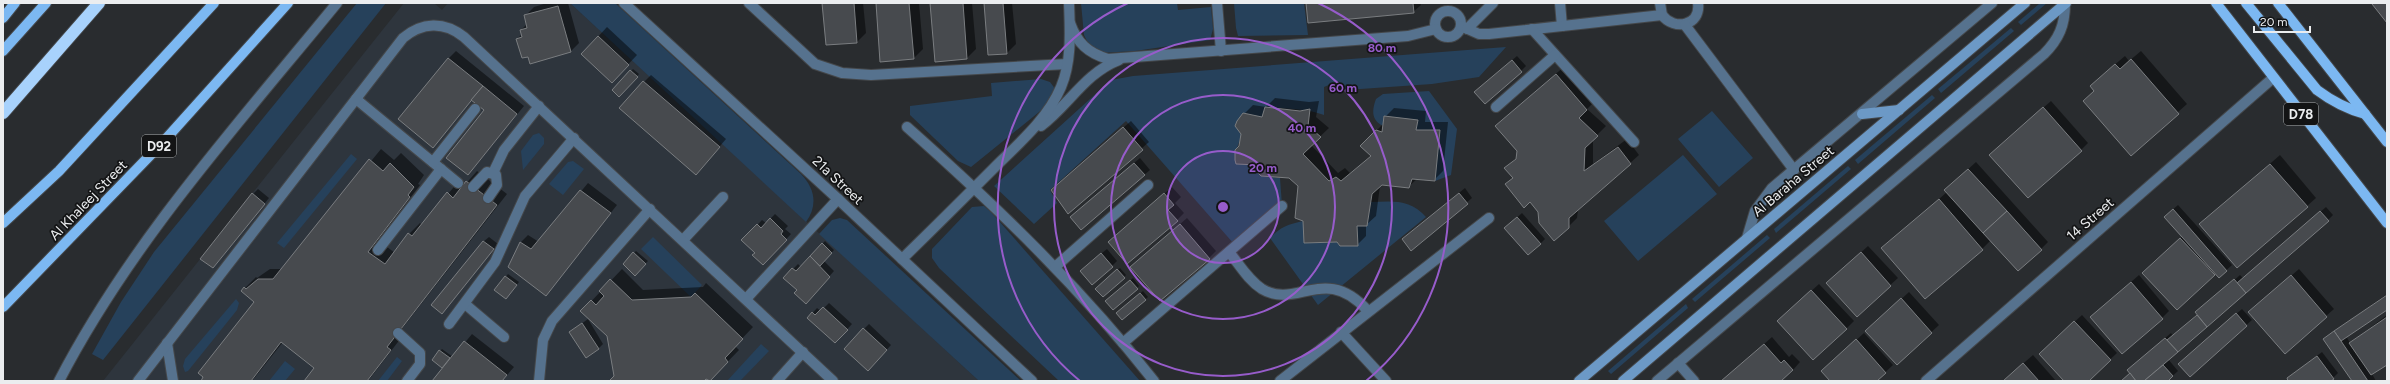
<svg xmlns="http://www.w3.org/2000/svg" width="2390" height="384" viewBox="0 0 2390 384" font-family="Figtree,sans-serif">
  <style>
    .built { fill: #2e353d }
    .green { fill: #26415b }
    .shadow { fill: #0007 }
    .building { fill: #474a4e; stroke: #7a7d80 }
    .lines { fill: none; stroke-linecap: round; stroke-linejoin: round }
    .lane-casing { stroke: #44474a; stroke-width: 12 }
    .street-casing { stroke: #44474a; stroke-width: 12 }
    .secondary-casing { stroke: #44474a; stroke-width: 12 }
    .primary-casing { stroke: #44474a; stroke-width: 12 }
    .highway-casing { stroke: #44474a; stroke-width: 14 }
    .lane { stroke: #56728e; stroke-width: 10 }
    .street { stroke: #56728e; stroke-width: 10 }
    .secondary { stroke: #6c99c6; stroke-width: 10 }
    .primary { stroke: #7cb8f2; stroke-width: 10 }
    .highway { stroke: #a8d2fc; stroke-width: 12 }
    .ring { fill: none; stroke: #975ccb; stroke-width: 2 }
    .labels { text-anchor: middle; stroke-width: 3.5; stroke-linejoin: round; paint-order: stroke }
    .shield { fill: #131415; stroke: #aaacae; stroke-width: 1 }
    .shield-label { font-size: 13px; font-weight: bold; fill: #ebedef }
    .street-label { font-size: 14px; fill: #ebedef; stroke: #131415 }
    .centre { fill: #975ccb; stroke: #131415; stroke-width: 2 }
    .ring-label { font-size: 12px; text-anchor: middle; font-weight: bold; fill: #975ccb; stroke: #131415; stroke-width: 3.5; stroke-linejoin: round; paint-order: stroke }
  </style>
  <rect width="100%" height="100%" fill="#292c2f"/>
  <polygon class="built" points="404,3 434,3 442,10 448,3 570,3 979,381 103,381"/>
  <g class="green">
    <polygon points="357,3 386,3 103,360 92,354 121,302 154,252"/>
    <path d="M 570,3 L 615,3 L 801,174 C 815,189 818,205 806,222 Z"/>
    <polygon points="1081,3 1177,3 1178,10 1211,7 1213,29 1210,40 1135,51 1100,53 1089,45 1084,35"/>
    <polygon points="1234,3 1304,3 1308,35 1238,36 1236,28"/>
    <polygon points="2040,3 2047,3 2021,25 2018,22"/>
    <polygon points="2011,28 2014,31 1941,93 1938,89"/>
    <path d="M 1506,47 L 1479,77 L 1432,84 L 1346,90 L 1338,81 L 1324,87 L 1324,115 C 1306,108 1285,109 1265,107 L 1262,117 L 1243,113 L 1235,125 L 1241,134 C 1240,145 1232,153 1236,164 L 1258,165 L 1256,171 L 1261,176 L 1280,178 L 1282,205 L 1234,244 L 1126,121 L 1050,190 L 1057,203 L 1034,224 L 994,186 L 1111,80 L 1133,76 Z"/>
    <polygon points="1041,79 1050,82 1056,90 1044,108 971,167 958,161 910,115 910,106 992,96 991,83"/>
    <path d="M 1429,91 L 1457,129 L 1451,175 L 1435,181 L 1440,130 L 1416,130 L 1418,120 L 1384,116 L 1383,126 C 1371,120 1372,110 1376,99 L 1383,94 Z"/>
    <polygon points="1932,95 1935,98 1858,164 1855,160"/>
    <polygon points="1712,111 1753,158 1719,187 1678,139"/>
    <polygon points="539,133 544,138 544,144 523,170 521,151 533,135"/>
    <polygon points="351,154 357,159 284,248 277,243"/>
    <polygon points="1683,155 1717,194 1638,261 1604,221"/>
    <polygon points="573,161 584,169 563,195 549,184 568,162"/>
    <polygon points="1848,166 1851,169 1776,233 1774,229"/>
    <path d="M 1371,202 C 1393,201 1411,199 1426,217 L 1318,305 L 1270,238 C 1280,227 1289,224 1303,221 L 1305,243 L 1337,242 L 1340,246 L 1358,246 L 1357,226 L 1367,226 Z"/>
    <polygon points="984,206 991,212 1140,381 1059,381 939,268 932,258 932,249 972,207"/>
    <polygon points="840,218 847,220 1021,381 979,381 819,234 832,220"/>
    <polygon points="1767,235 1770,238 1695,302 1692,299"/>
    <polygon points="653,237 702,285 691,297 641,249"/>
    <polygon points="236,299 239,303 237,310 188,371 185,372 183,366 185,359"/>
    <polygon points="1686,304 1688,308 1611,374 1608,371"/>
    <polygon points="761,344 769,351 740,381 727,381"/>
    <polygon points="397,357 402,361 387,381 378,381"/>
    <polygon points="285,361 295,369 285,381 269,381"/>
  </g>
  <g class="shadow">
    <polygon points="547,3 568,3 579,43 570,52 528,55 517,39 522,34 521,30 527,24 525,16 534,7"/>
    <polygon points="823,3 863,3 866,33 857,42"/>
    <polygon points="877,3 919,3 923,49 914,58"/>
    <polygon points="931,3 972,3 976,49 967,58"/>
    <polygon points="985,3 1012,3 1016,44 1007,53"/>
    <polygon points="1307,3 1420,3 1421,5 1413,12"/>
    <polygon points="607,27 637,55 620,73 582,54"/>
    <polygon points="456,51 524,106 468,174 485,110 472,100 433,146 448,59"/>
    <polygon points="2141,51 2187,104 2131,154 2095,90 2100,77 2125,56 2129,61"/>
    <polygon points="1517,56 1526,66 1521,71 1481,87"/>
    <polygon points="1566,65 1596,100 1587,109 1606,126 1593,139 1593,164 1627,139 1639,155 1578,210 1577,218 1568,227 1539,211 1506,168 1517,157 1518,151 1506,117"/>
    <polygon points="633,69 639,74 619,96 613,90"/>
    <polygon points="651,75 726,139 703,166 644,82"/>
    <polygon points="1275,98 1309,102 1319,101 1316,117 1329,128 1311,145 1338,173 1345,168 1350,173 1372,155 1370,137 1384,123 1385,117 1394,108 1426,111 1425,122 1448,122 1443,171 1434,180 1417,179 1408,187 1382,184 1380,186 1376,216 1366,225 1366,236 1357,245 1289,177 1259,164 1240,146 1244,114 1253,105 1266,107"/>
    <polygon points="2051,101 2088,143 2081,150 1998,148"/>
    <polygon points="1131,121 1149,142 1068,213 1060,183"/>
    <polygon points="381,149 394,160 401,153 424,175 418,184 420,185 378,240 395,253 409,234 420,223 422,225 458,182 463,187 477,171 507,194 397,335 401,338 368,381 306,381 316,368 283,342 252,381 202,381 256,302 245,288 256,277 257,278 270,269 283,269"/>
    <polygon points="2280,155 2316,198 2307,206 2210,216"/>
    <polygon points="1140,158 1150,170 1144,175 1077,212"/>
    <polygon points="1976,162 2048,242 2041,249 2018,270 1991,240 1982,249 1883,248 1947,192 1953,183"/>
    <polygon points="588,183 617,205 546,294 509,267 521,242 528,235 539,242"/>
    <polygon points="1172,187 1181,197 1175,203 1184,213 1177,220 1109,242"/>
    <polygon points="1465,188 1472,198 1411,249 1408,234"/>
    <polygon points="258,189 269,198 218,262 253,194"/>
    <polygon points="2178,205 2232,265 2219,277 2216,273 2177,309 2151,265 2183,236 2170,212"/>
    <polygon points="2326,207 2333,215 2328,220 2168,359 2178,371 2167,381 2122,381 2131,373 2134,365 2171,333 2173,336 2240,275 2243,278"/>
    <polygon points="1522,213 1545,239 1540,244 1511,223"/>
    <polygon points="775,214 788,226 785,229 791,234 763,264 756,253 743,240 762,220 766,223"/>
    <polygon points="1187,218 1216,251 1209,258 1131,267"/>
    <polygon points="489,237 498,244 447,307 483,242"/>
    <polygon points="825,241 834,250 824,261 834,271 811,297 798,290 793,269 798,264 801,267"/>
    <polygon points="1868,246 1898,278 1857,315 1835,276"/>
    <polygon points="1107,249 1117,261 1112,266 1086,266"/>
    <polygon points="636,251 648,261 635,274 624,264"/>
    <polygon points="1120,268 1126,275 1124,277 1099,286"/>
    <polygon points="622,269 643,290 703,287 706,283 753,327 735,346 739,350 709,381 706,378 703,381 611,381 615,377 608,336 582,311"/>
    <polygon points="2299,269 2334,309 2285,352 2257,305"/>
    <polygon points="508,274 519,282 508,296 496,290"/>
    <polygon points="2139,275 2169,311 2162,318 2099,310"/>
    <polygon points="1133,278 1139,286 1137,288 1109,298"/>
    <polygon points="1819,284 1854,321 1846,329 1786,314"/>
    <polygon points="1143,291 1148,297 1122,319 1120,311"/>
    <polygon points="1909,292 1939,325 1897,364 1874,324"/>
    <polygon points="2387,294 2387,308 2346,336 2350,343 2387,315 2387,364 2372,374 2376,381 2353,381 2324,339"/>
    <polygon points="829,303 852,324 840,337 808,318 817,308 821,311"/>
    <polygon points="2242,309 2252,320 2190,375 2184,359"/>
    <polygon points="2082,315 2117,353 2087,381 2065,381 2047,347"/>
    <polygon points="588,319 603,344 598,349 570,332"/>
    <polygon points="869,324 891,345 873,365 864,329"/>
    <polygon points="1864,333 1893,365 1876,381 1831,381 1830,364"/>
    <polygon points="472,334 514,367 502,381 433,381 443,368 433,360 440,351 442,349 453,357"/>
    <polygon points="1772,337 1789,357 1792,354 1800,362 1793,370 1779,381 1722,381"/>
    <polygon points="2322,352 2338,373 2333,378 2329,381 2289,381 2288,379 2293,374"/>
    <polygon points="2033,355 2056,381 2003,381"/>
  </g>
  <g class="building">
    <polygon points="822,3 854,3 857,43 826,45"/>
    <polygon points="876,3 909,3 914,59 880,62"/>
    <polygon points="930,3 963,3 967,59 935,62"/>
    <polygon points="984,3 1003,3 1007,54 988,55"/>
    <polygon points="1306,3 1413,3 1414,13 1308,23"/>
    <polygon points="2374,3 2387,3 2387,23 2372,4"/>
    <polygon points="558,6 571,52 530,64 528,57 522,58 516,39 522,37 520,30 527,28 524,15"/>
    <polygon points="598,36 629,65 612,83 581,54"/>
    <polygon points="448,58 483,86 433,148 398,119"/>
    <polygon points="2131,59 2179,114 2131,156 2083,101 2094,91 2090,86 2115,64 2120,69"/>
    <polygon points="1512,60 1522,72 1485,104 1474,92"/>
    <polygon points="630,70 638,77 619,97 612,90"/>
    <polygon points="1556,74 1587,110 1579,118 1598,136 1585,148 1584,171 1618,147 1631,164 1569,218 1569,228 1554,241 1539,223 1538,212 1530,202 1524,208 1505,184 1513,178 1504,168 1516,159 1517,151 1495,126"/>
    <polygon points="643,81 720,147 696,175 619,108"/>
    <polygon points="483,86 517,114 468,175 446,158 484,110 471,100"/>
    <polygon points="1265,107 1300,111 1310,109 1308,126 1321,137 1303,154 1329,181 1336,177 1341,181 1371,156 1360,146 1376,130 1382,132 1384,116 1418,120 1416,130 1440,130 1435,181 1412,179 1409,188 1382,185 1372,194 1367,226 1357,226 1358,246 1340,246 1337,242 1304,243 1303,221 1295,218 1298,186 1289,178 1261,176 1256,171 1258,165 1236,164 1235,160 1235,150 1239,146 1241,134 1235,126 1237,121 1243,113 1262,117"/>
    <polygon points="2043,107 2082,151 2028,198 1989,155"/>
    <polygon points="1123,127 1143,150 1068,214 1051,190"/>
    <polygon points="369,159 383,171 390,163 414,187 408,195 410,197 368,252 385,264 408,233 412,236 447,192 453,198 466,181 497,205 387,347 391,350 367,381 304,381 314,368 281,342 251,381 201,381 203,377 198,373 254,302 241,291 244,287 246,289 258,279 273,279"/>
    <polygon points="1134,163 1145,175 1081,230 1070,217"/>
    <polygon points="2270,164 2308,207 2237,268 2199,224"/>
    <polygon points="1968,169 2007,211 1983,233 1944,190"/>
    <polygon points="580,190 611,213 546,296 508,267 520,242 531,249"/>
    <polygon points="252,193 265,204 213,268 200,259"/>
    <polygon points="1164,193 1174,205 1168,210 1178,221 1127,264 1108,242"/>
    <polygon points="1459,193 1468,204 1411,251 1402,239"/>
    <polygon points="1939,199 1983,250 1925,299 1881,248"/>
    <polygon points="2173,209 2227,271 2219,278 2164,217"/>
    <polygon points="2007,211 2042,250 2018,271 1983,233"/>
    <polygon points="2320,211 2329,221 2246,293 2237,283"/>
    <polygon points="1517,217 1541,244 1528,255 1504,228"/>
    <polygon points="770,218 783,231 781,234 787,240 763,265 752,255 755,253 741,240 757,224 761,228"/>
    <polygon points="1180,224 1210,259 1160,301 1130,267"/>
    <polygon points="2180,238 2215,275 2177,310 2142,273"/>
    <polygon points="483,241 494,249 442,314 431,305"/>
    <polygon points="822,243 832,253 820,266 810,256"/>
    <polygon points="633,252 646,264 635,276 623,264"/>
    <polygon points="1861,252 1891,286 1857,317 1826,283"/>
    <polygon points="1101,253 1113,267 1092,285 1080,271"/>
    <polygon points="810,256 830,277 806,304 794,293 797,290 783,278 792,268 796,271"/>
    <polygon points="1117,269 1125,278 1103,297 1095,289"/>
    <polygon points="2291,275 2327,317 2285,354 2248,312"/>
    <polygon points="505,276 517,285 506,299 494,290"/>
    <polygon points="610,279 632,300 691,297 695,293 743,339 725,358 728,362 710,381 706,379 704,381 609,381 614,376 607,336 580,311 591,300 596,305 604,296 599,291"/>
    <polygon points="2234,279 2246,293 2207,327 2195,312"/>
    <polygon points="1130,280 1138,289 1113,310 1105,301"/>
    <polygon points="2131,282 2163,319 2122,354 2090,317"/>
    <polygon points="1811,290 1847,329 1813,360 1777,321"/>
    <polygon points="1140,293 1146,300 1122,320 1116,313"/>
    <polygon points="2387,295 2387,310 2341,341 2334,331"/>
    <polygon points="1901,298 1932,333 1897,365 1865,331"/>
    <polygon points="823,307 848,330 835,343 807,318 812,312 815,315"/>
    <polygon points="2236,313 2247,326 2190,377 2178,364"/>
    <polygon points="2197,315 2207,327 2178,352 2167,340"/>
    <polygon points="2387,317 2387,365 2371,375 2349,343"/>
    <polygon points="2074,321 2111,360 2089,381 2064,381 2039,354"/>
    <polygon points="582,323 599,349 586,358 569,332"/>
    <polygon points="863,328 887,350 868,371 844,349"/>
    <polygon points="2334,331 2341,341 2368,381 2352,381 2323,339"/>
    <polygon points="2165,338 2178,352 2144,381 2136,381 2127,370"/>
    <polygon points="1856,339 1886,373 1877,381 1830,381 1821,371"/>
    <polygon points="464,341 507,375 502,381 432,381"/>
    <polygon points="1764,344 1781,363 1784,360 1793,370 1781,381 1721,381"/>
    <polygon points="439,350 450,358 442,368 432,360"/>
    <polygon points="2317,356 2334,379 2331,381 2288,381 2287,378"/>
    <polygon points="2023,363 2039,381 2003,381"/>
    <polygon points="2163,365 2173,376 2168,381 2144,381"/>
    <polygon points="2130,373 2136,381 2121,381"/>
  </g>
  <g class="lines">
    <g class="lane-casing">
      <g id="lane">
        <polyline points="749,3 815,64 842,73 871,75 1067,64"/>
        <polyline points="1217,3 1221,51"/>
        <polyline points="1560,3 1562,26"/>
        <path d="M 1660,3 L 1662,15 C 1674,31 1701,26 1698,3"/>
        <circle cx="1448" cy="24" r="13"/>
        <path d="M 1070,23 C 1077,43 1088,53 1108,59 L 1408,36 L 1436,29"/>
        <polyline points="1685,25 1794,170"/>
        <polyline points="1461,26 1479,34 1489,34 1662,15"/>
        <polyline points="1467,29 1493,3"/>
        <polyline points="1532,29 1634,142"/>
        <polyline points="356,99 458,183"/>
        <polyline points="1496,107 1555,55"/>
        <path d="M 1041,126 C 1069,105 1085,73 1119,60"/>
        <path d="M 907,127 C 996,206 1080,287 1154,381"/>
        <polyline points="433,162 475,109"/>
        <polyline points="493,173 504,150 539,106"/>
        <polyline points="473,187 487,172 496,175 497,185 488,198"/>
        <polyline points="1747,238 1755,211 1772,188 1992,3"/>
        <polyline points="683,240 723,197"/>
        <polyline points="378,250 441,169"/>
        <path d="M 1229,252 C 1239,264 1248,280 1262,289 C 1297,310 1325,263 1368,311"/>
        <path d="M 902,259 C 933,229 963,199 993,169 C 1018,144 1047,120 1061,87 C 1072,61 1070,31 1069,3"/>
        <polyline points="1055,267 1148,185"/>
        <polyline points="746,299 838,199"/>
        <polyline points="465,304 504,337"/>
        <polyline points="449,324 495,262 525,196 574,138"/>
        <polyline points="1341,332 1386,381"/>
        <polyline points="398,333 420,353 420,364 407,381"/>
        <polyline points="167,343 173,381"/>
        <polyline points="1123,343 1282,206"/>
        <polyline points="1678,363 1694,381"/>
        <path d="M 138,381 L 403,38 C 422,22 444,21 464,37 L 833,381"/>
        <polyline points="539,381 543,340 552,321 650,209"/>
        <polyline points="777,381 803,352"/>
        <polyline points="1280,381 1489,218"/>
        <path d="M 1657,381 L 2044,54 C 2059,39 2065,25 2065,4"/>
      </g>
    </g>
    <g class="street-casing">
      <g id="street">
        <polyline points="624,3 838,199 1032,381"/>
        <path d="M 59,381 C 131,242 238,124 337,3"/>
        <polyline points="1926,381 2273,78"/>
      </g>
    </g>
    <g class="secondary-casing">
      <g id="secondary">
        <polyline points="1862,114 1899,110"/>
        <polyline points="1579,381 2025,3"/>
        <polyline points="1623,381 2066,3"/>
      </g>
    </g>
    <g class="primary-casing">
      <g id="primary">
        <polyline points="2216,3 2387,223"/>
        <path d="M 2246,3 L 2317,90 C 2333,102 2347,109 2365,114"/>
        <polyline points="2278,3 2387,142"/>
        <polyline points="3,18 15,3"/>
        <polyline points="3,51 46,3"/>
        <polyline points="3,223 59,171 214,3"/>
        <polyline points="3,307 164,141 288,3"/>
      </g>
    </g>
    <g class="highway-casing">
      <polyline id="highway" points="3,113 99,3"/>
    </g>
    <use href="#lane" class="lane"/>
    <use href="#street" class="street"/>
    <use href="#secondary" class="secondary"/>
    <use href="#primary" class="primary"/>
    <use href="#highway" class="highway"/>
  </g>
  <circle cx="1223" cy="207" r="56" fill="#975ccb" fill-opacity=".12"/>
  <g class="ring">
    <circle cx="1223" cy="207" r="56"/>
    <circle cx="1223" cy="207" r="112"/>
    <circle cx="1223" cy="207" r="169"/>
    <path d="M1080 381A225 225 0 0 1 1128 3M1318 3A225 225 0 0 1 1366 381"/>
  </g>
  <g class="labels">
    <g class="shield">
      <rect x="2284" y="103" width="34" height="22" rx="3"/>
      <rect x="142" y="135" width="34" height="22" rx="3"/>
    </g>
    <g class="shield-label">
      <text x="2301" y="119">D78</text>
      <text x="159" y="151">D92</text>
    </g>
    <g class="street-label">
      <text transform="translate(838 180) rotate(43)" y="5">21a Street</text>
      <text transform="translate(1793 181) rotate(-40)" y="5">Al Baraha Street</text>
      <text transform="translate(88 200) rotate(-46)" y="5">Al Khaleej Street</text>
      <text transform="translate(2090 219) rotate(-41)" y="5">14 Street</text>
    </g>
  </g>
  <circle cx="1223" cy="207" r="6" class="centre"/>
  <g class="ring-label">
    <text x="1382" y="52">80 m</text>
    <text x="1343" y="92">60 m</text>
    <text x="1302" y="132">40 m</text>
    <text x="1263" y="172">20 m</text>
  </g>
  <rect width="2390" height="384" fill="none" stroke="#ebedef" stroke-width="8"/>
  <path d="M2254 26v6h56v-6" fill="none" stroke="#ebedef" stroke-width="2"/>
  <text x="2260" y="26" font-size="12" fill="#ebedef" stroke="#131415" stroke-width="3" paint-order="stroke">20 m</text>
</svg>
